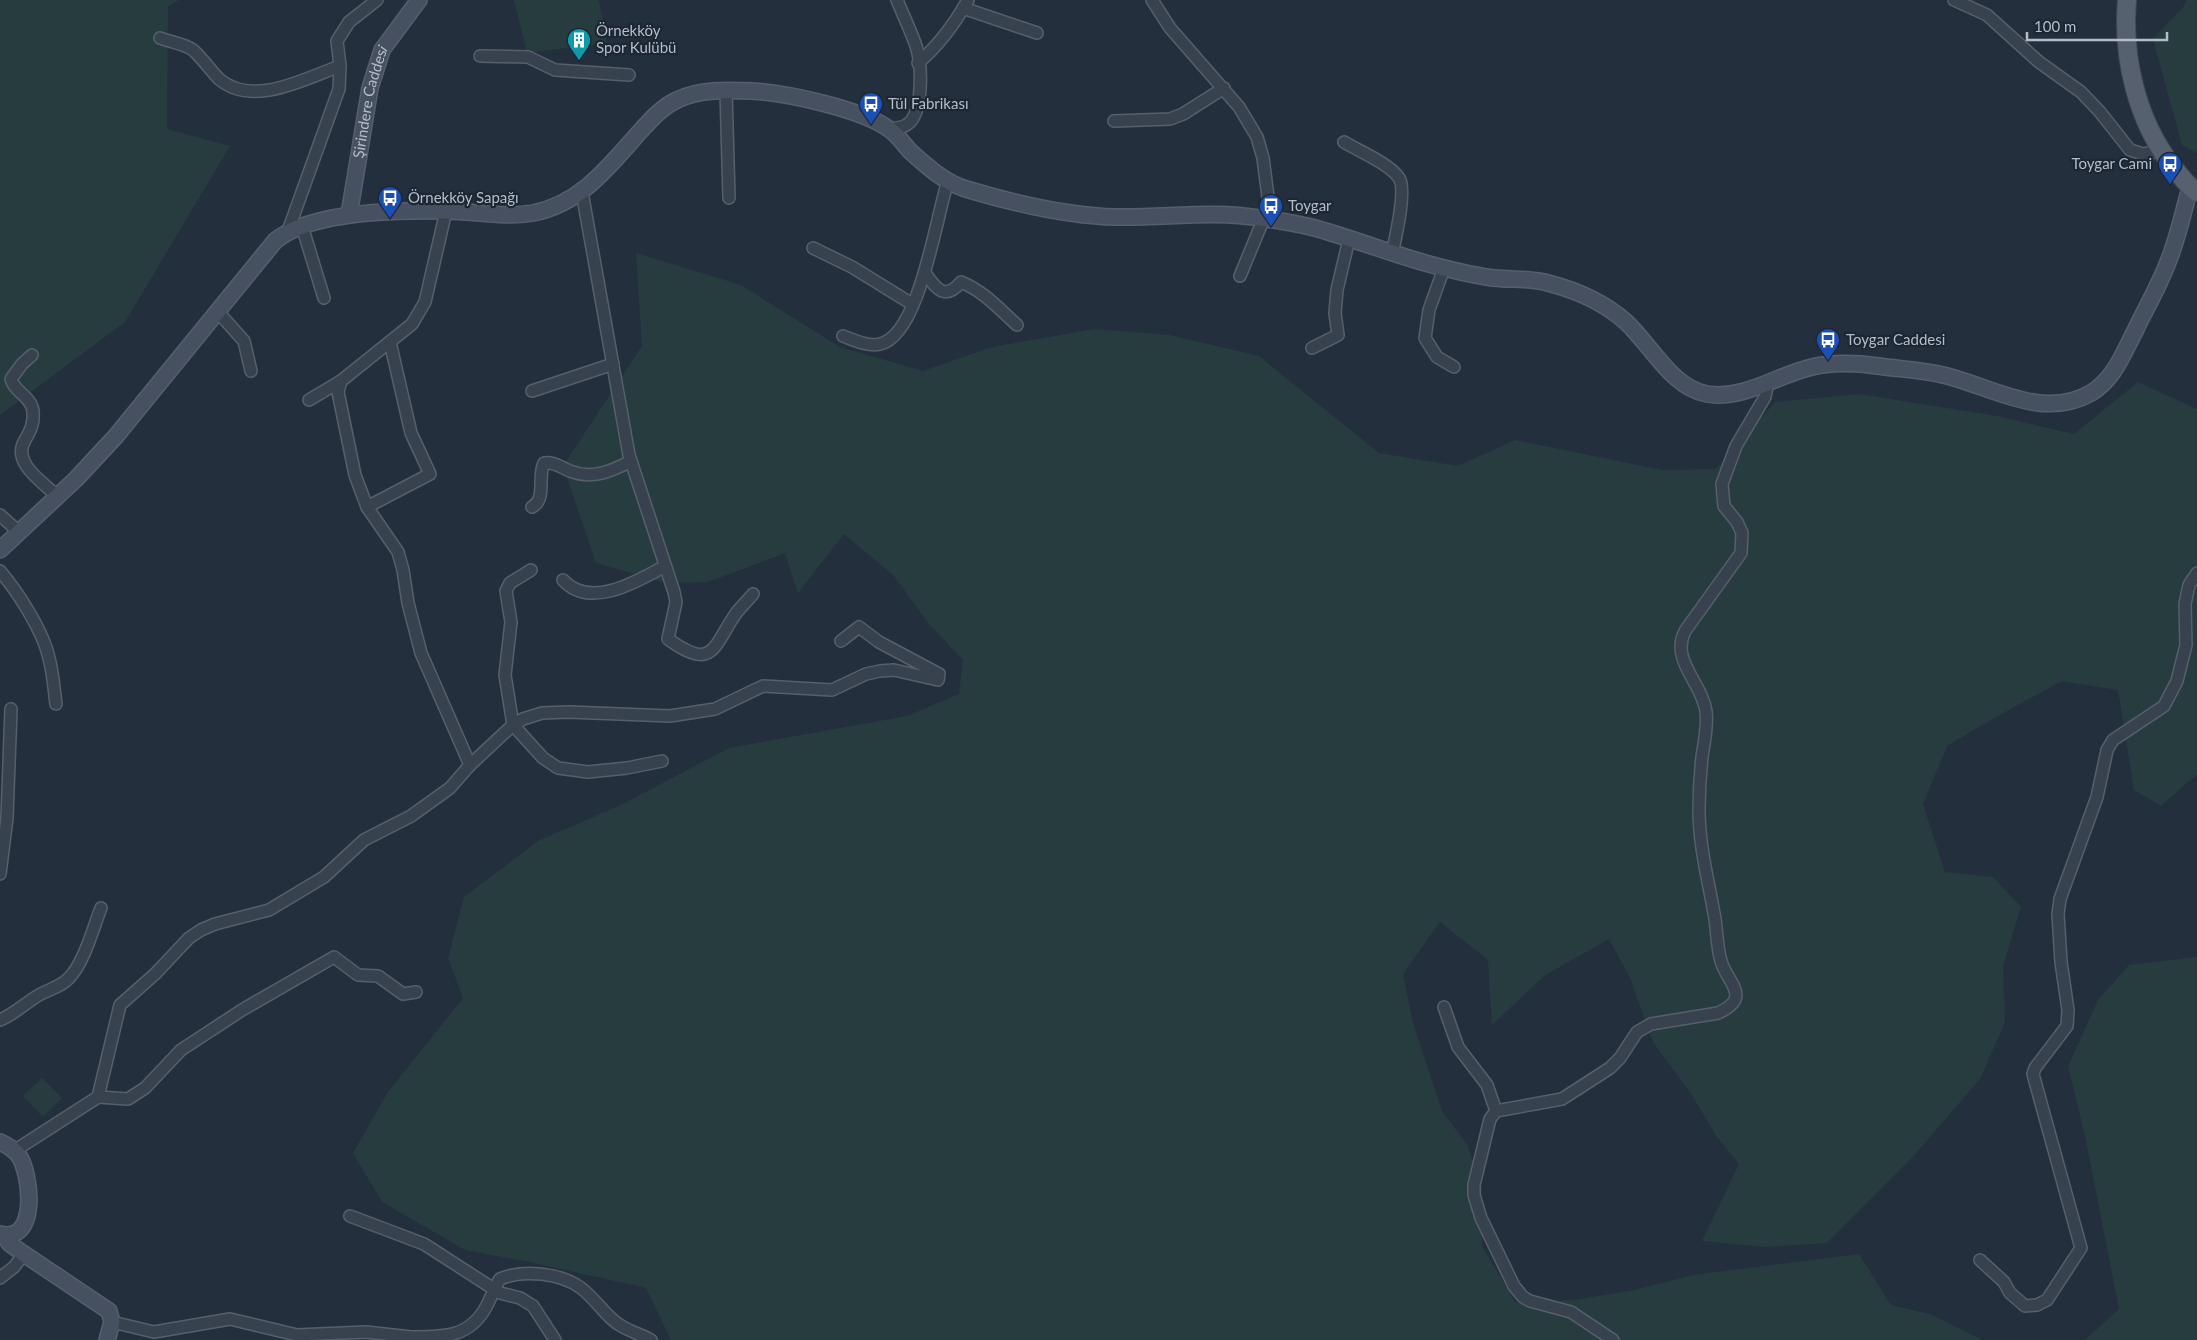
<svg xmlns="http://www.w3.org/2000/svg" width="2197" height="1340" viewBox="0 0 2197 1340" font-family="Lato,sans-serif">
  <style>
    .green { fill: #263c3f }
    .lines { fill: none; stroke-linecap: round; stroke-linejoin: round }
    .street-casing { stroke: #565f6c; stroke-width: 14 }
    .secondary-casing { stroke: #565f6c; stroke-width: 18 }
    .primary-casing { stroke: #414a57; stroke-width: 20 }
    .street { stroke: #38414e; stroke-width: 11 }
    .secondary { stroke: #465061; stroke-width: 15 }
    .primary { stroke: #56606e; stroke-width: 18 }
    .labels { text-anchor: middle; stroke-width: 4.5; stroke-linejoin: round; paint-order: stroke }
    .poi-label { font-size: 15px; fill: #b4bcc9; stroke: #1d2633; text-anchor: start }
    .street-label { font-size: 15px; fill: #b4bcc9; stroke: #1d2633 }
  </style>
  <rect width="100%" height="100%" fill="#242f3e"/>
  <g class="green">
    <polygon points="0,0 179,0 168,6 167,129 230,146 125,322 0,415"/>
    <polygon points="514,0 599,0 607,43 527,53"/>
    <polygon points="2187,0 2197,0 2197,153 2182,145 2153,39 2184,6"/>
    <polygon points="636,253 741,285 840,347 923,371 992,347 1094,329 1169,335 1259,356 1379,453 1458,466 1515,440 1662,470 1716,469 1775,402 1859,394 1997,416 2074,434 2138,382 2197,409 2197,774 2161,806 2134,790 2118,690 2062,681 1996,717 1947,746 1923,804 1945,872 1993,877 2021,907 2003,966 2005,1022 1980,1079 1910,1160 1827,1243 1765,1247 1702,1241 1739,1164 1717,1137 1691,1094 1653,1042 1630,978 1609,939 1544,976 1492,1025 1488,960 1440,922 1403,974 1413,1023 1442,1111 1468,1146 1482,1189 1482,1246 1516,1303 1574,1300 1634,1290 1693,1275 1859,1254 1891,1305 1930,1314 1983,1340 671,1340 646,1288 529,1262 465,1250 382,1202 353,1153 388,1092 463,998 448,958 464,897 538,841 621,805 729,748 907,716 959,694 963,660 928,623 894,576 844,534 798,593 785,553 708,582 666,583 596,563 563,466 642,346"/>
    <polygon points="2197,957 2197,1340 2085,1340 2119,1309 2085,1136 2068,1066 2098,1000 2129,965"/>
    <polygon points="42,1078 62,1098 43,1117 23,1096"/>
  </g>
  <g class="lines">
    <g class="street-casing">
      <g id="street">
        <polyline points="1152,0 1170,28 1239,107 1257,137 1263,158 1271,220"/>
        <polyline points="1954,0 1987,15 2039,62 2081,92 2100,112 2130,150 2143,154 2161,151"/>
        <polyline points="963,8 1037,33"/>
        <path d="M 160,38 C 170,42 185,44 193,50 C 203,59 210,70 219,79 C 253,108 306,78 340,66"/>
        <polyline points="480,56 528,57 555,70 629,75"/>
        <path d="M 918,63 C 938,46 955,23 968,0"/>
        <polyline points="726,90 729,198"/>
        <polyline points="1114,121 1170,119 1183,114 1224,88"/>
        <path d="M 890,129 C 897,128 905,128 911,121 C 923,106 922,64 916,46 C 911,31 903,15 897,0"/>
        <path d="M 1344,142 C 1359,151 1390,164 1399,178 C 1407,190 1395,240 1392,254"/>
        <path d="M 582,192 L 629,455 L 674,592 L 676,602 L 668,639 C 715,673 713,645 737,612 C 742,606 748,600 753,594"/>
        <polyline points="446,211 425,302 412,324 341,381 338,392 355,475 367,507 398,552 403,570 408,603 421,653 470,765"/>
        <polyline points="302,226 324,298"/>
        <polyline points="288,231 339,89 340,66 337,41 349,22 377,0"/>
        <polyline points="813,248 852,267 912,304"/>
        <polyline points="1444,268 1429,310 1425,338 1437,357 1454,367"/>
        <path d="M 925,273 C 936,289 945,301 961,282 C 985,292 998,308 1017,325"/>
        <polyline points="1240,276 1264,218"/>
        <polyline points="218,312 244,341 251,371"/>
        <path d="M 843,336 C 854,340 868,347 880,344 C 920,335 936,216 948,181"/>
        <polyline points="1312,348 1338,335 1335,313 1337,290 1349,239"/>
        <path d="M 32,355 L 22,364 L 11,379 C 14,392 31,396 33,411 C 34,423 31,430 25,440 C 11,463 43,482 57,496"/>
        <polyline points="532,391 613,364"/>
        <polyline points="309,400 341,381"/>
        <polyline points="367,507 430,474 411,433 390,342"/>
        <path d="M 532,507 C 547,499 537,476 544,463 C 553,461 562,468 570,471 C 592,480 612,471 631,461"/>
        <polyline points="0,515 19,532"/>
        <polyline points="531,570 510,583 506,591 511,622 505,675 513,725 543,758 558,768 588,772 627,768 662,761"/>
        <path d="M 0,571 C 18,592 43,631 49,658 C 53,673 54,689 56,704"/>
        <path d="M 563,580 C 590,610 638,581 665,566"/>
        <polyline points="0,874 7,818 11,709"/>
        <polyline points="1444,1007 1458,1047 1487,1085 1496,1111"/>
        <path d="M 0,1020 C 15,1014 25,1003 39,995 C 49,989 61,987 69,978 C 84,963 93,928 101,908"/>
        <polyline points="98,1097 128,1099 145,1088 181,1050 242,1010 334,957 358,975 378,976 403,994 416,992"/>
        <polyline points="14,1151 98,1097 120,1005 155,974 189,938 201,930 215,924 269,910 324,877 364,840 411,816 450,788 470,765 513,725 523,719 542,713 569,712 670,716 715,709 763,686 832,690 866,674 880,671 894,670 938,680 939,674 879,642 859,627 841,641"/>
        <polyline points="350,1216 424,1244 500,1293 520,1298 533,1306 555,1340"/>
        <polyline points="1980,1260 2004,1282 2010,1293 2025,1306 2037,1305 2047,1300 2081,1248 2033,1074 2035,1068 2067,1026 2068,1010 2061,962 2058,914 2060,899 2097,797 2107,750 2113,740 2164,706 2177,681 2186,645 2185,604 2189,585 2197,573"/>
        <polyline points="0,1278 14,1267 24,1254"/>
        <polyline points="112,1322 154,1332 230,1319 297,1335 366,1332 411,1337 415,1340"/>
        <path d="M 411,1337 C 443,1337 469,1338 486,1307 C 491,1298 494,1288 500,1279 C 523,1269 561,1273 581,1288 C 596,1299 607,1319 623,1327 C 632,1332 642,1335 651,1340"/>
        <path d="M 1613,1340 L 1571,1312 L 1530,1301 L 1523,1297 L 1514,1286 L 1481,1218 L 1474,1195 L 1474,1185 L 1490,1119 L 1496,1111 L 1562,1099 L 1610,1068 L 1620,1058 L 1637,1032 L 1651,1024 L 1718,1013 C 1753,997 1727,983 1721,961 C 1717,948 1717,933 1715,919 C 1709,883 1699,847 1699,810 C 1699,792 1700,775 1702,757 C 1704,742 1708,727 1706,711 C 1702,683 1670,660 1685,631 L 1741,553 L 1742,533 L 1737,522 L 1724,506 L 1722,484 L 1736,446 L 1765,397 L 1768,382"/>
      </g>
    </g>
    <g class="secondary-casing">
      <g id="secondary">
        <path id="s1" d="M 349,215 L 370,88 L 382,50 L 419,0"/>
        <path d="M 0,550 L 76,479 L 116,436 L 275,241 C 311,211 398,210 445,211 C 474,211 504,218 533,213 C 579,204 606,170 636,136 C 648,123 660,108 677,100 C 699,89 728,90 752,91 C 787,93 861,109 889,129 C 898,135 904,145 912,153 C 928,167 945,183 966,189 C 1013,203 1068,216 1117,217 C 1165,218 1213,210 1260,218 C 1282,221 1303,224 1325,231 C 1363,242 1400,257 1440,267 C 1457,271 1476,276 1494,278 C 1512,280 1531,278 1548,283 C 1575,290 1605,303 1626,322 C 1651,345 1672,388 1707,394 C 1744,400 1777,375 1812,367 C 1834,362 1856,363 1878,366 C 1899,369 1922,370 1943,375 C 1991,386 2042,421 2091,393 C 2114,379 2123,354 2135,331 C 2146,308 2159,286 2168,262 C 2178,238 2183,212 2190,188"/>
        <path d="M 0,1142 C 7,1145 14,1149 19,1156 C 31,1174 39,1244 0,1234"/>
        <polyline points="4,1235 10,1244 24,1254 109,1311 112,1322 107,1340"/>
      </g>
    </g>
    <g class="primary-casing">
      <path id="primary" d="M 2127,0 C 2122,58 2137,121 2173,167 C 2181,176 2187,186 2197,192"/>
    </g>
    <use href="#street" class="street"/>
    <use href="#secondary" class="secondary"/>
    <use href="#primary" class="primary"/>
  </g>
  <defs>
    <g id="building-pin" transform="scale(1.25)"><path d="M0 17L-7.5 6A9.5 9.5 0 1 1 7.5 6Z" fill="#0f9aa8" stroke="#1d2633"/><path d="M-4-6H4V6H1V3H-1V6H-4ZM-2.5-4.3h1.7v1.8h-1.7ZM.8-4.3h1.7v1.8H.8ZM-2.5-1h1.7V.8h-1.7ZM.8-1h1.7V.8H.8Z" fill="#fff"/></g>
    <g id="bus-pin" transform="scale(1.25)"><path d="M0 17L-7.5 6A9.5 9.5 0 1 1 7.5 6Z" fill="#1a4fb4" stroke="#1d2633"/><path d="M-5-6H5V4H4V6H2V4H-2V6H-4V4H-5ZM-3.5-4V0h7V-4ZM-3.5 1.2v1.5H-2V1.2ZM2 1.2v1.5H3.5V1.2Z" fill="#fff"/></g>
  </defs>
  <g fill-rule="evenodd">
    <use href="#building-pin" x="579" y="40"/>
    <use href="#bus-pin" x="871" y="104"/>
    <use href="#bus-pin" x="2170" y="164"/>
    <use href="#bus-pin" x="390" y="198"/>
    <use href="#bus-pin" x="1271" y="206"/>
    <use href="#bus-pin" x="1828" y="340"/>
  </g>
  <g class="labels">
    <g class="poi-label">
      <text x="596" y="36">Örnekköy<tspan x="596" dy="17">Spor Kulübü</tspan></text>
      <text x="888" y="109">Tül Fabrikası</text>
      <text x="2152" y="169" text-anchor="end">Toygar Cami</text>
      <text x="408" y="203">Örnekköy Sapağı</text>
      <text x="1288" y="211">Toygar</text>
      <text x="1846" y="345">Toygar Caddesi</text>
    </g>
    <g class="street-label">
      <text dy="5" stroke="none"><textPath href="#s1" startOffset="115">Şirindere Caddesi</textPath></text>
    </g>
  </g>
  <path d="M2027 32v8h140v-8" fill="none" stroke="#b4bcc9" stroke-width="2.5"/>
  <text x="2034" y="32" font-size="15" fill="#b4bcc9" stroke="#1d2633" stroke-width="4" paint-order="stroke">100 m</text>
</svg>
